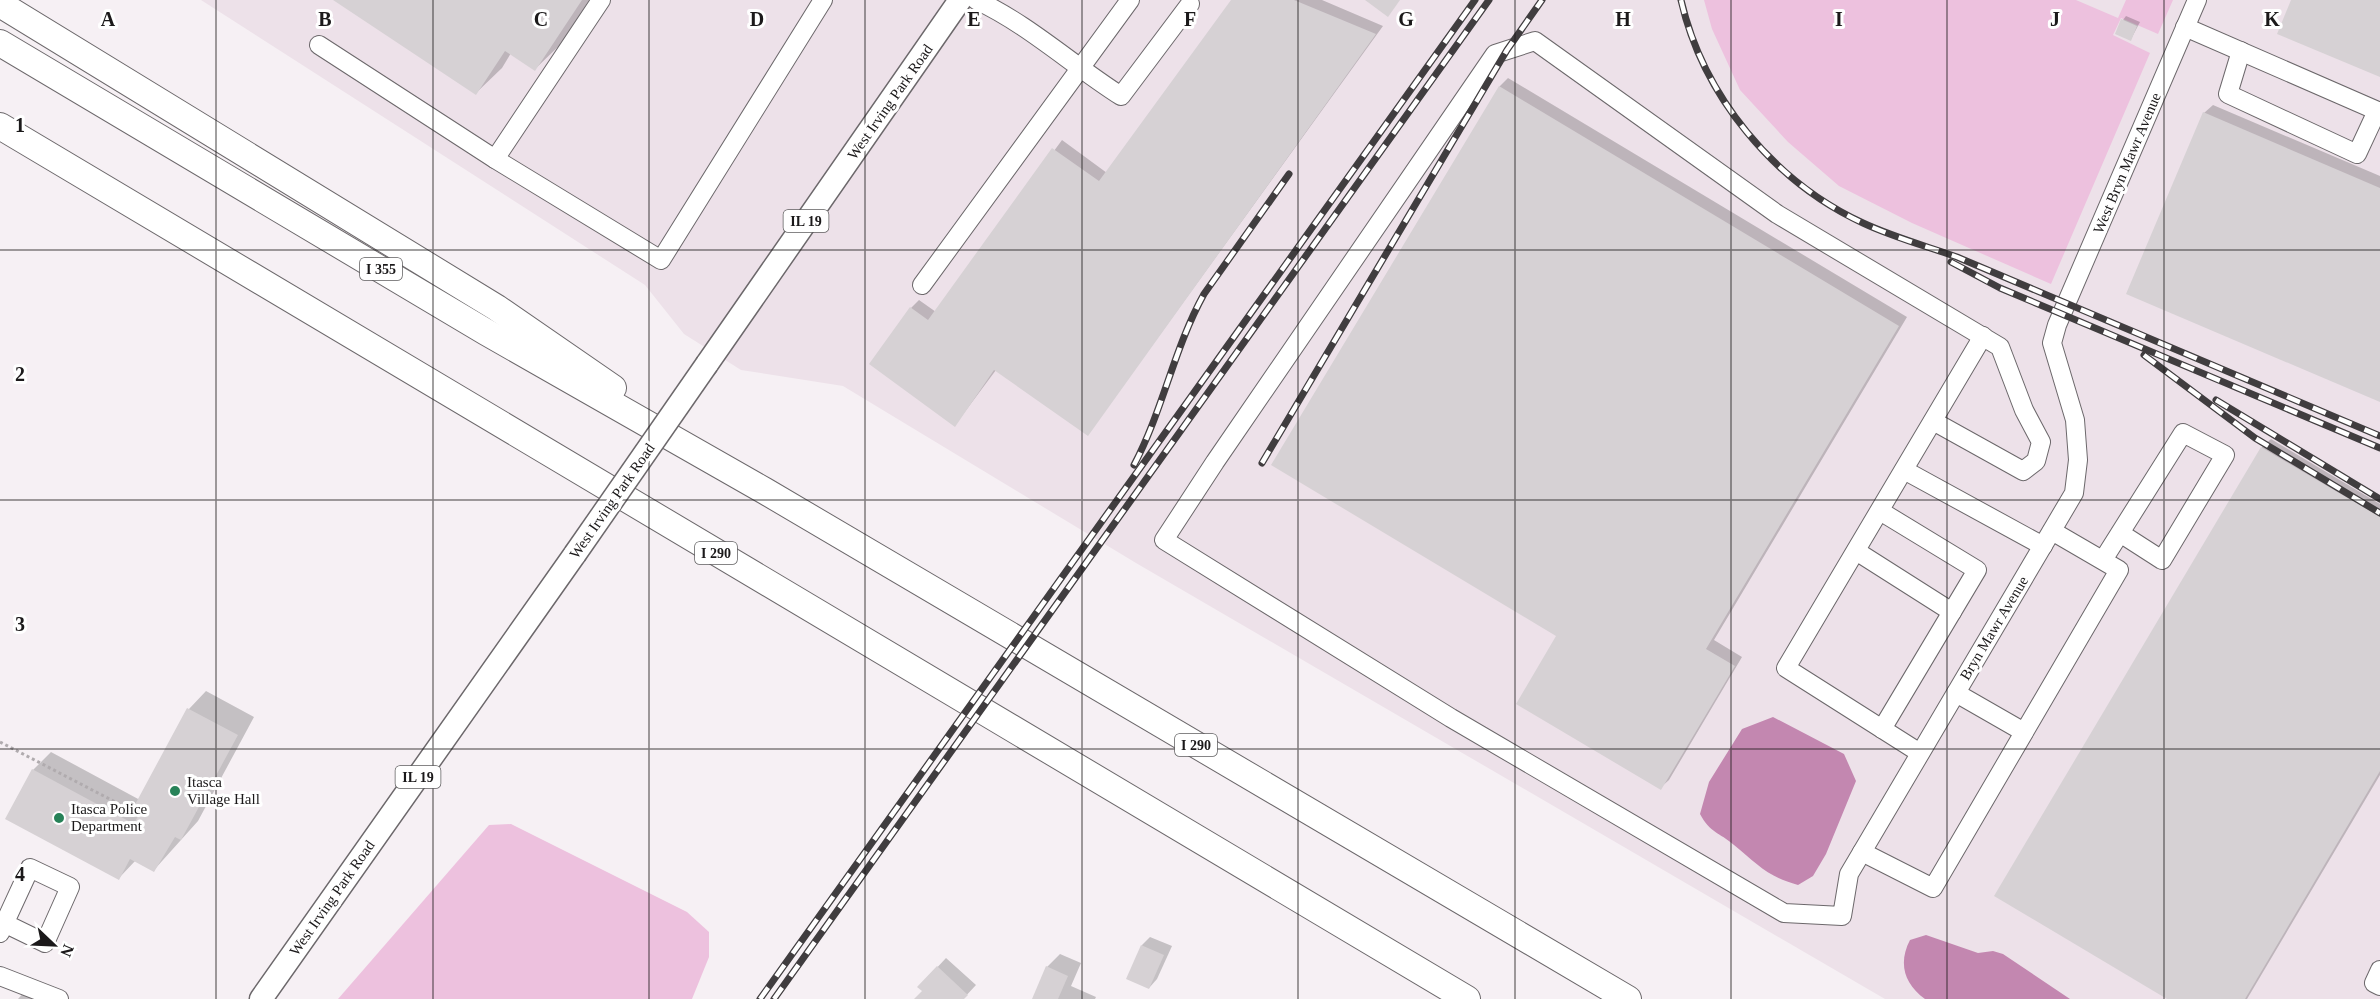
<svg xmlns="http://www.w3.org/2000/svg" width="2380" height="999" viewBox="0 0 2380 999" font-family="Georgia,serif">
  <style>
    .built { fill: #ede1e9 }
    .green { fill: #edc1de }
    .water { fill: #c387b0 }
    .shadow { fill: #0003 }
    .building { fill: #d6d1d4 }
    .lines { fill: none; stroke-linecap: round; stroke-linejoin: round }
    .minor-casing { stroke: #6c686b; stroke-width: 20 }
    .major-casing { stroke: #6c686b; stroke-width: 25 }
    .highway-casing { stroke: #6c686b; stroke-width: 28 }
    .path { stroke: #b0abae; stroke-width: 3; stroke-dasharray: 3 3; stroke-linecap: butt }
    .minor { stroke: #fff; stroke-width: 18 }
    .major { stroke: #fff; stroke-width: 22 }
    .highway { stroke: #fff; stroke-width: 26 }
    .rail-casing { stroke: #403d3f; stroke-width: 7 }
    .rail { stroke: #fff; stroke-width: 4.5; stroke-dasharray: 14; stroke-linecap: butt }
    .major-bridge-casing { stroke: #6c686b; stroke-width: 25; stroke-linecap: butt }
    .major-bridge { stroke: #fff; stroke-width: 22 }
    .grid { fill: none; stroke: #1b191a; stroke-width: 1.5; stroke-opacity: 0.55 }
    .poi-dot { fill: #278258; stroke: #fff; stroke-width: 2 }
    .labels { text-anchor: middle; stroke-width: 6; stroke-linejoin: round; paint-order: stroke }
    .shield { fill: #fff; stroke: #5f5e5f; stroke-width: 1.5 }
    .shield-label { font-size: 14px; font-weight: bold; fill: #1b191a }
    .street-label { font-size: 15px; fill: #1b191a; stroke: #fff }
    .poi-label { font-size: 15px; fill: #1b191a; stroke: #fff; text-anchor: start }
    .grid-label { font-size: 20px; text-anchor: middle; font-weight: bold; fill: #1b191a; stroke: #fff; stroke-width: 6; stroke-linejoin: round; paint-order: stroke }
  </style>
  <rect width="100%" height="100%" fill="#f6f0f4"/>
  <polygon class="built" points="201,0 2380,0 2380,999 1885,999 1136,563 843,386 741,370 684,334 645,285"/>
  <g class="green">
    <polygon points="1704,0 2076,0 2118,18 2126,0 2173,0 2158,34 2121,18 2113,35 2150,53 2051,284 1912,223 1839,186 1788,142 1740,90 1712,29"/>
    <polygon points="511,824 687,912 709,932 709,957 692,999 338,999 489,825"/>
  </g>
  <g class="water">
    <path d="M 1773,717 L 1844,754 L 1856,781 L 1826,854 L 1813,876 L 1798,885 C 1768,877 1757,864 1734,845 C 1719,832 1710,833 1700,814 L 1709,782 L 1742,729 Z"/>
    <path d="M 1926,935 L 1978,953 L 1993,951 L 2003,954 L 2070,999 L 1925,999 C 1904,984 1898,963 1910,940 Z"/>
  </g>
  <g class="shadow">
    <polygon points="336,0 589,0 561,44 535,69 511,53 502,68 476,93"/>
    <polygon points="1233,0 1322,0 1383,26 1088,434 996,370 955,425 911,308 919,300 936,312 1062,140 1107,173"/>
    <polygon points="2126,16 2140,22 2131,39 2123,20"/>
    <polygon points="1508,78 1907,317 1714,640 1742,657 1669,780 1660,788 1558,636 1273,465 1500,86"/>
    <polygon points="2213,105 2380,176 2380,400 2204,113"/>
    <polygon points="2271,439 2380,504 2380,775 2247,999 2170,999 1996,895 2262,447"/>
    <polygon points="206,691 254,717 198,821 154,870 136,860 119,878 7,818 33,770 51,752 140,800 189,709"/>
    <polygon points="1150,937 1172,946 1157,979 1149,988 1142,945"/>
    <polygon points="1060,954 1081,963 1071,986 1096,997 1095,999 1034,999 1047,967"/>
    <polygon points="946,958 976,985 963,999 916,999 924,991 919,987"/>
    <polygon points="25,991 43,999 18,999"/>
  </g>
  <g class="building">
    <polygon points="333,0 582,0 535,71 505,51 476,95"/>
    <polygon points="1231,0 1294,0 1376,34 1088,436 994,370 955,427 869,364 910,307 928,320 1052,148 1099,181"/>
    <polygon points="1365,0 1400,0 1388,17"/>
    <polygon points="2291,0 2380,0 2380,77 2277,34"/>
    <polygon points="2121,19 2137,26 2131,41 2115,34"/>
    <polygon points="1499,86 1899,326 1706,649 1735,666 1661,790 1516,704 1556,636 1271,465"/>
    <polygon points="2203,112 2380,188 2380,402 2126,294"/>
    <polygon points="2261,447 2380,517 2380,771 2245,999 2167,999 1994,896"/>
    <polygon points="187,708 238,735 181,840 175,837 154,872 130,859 119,880 5,819 32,769 134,824 138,816 131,812"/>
    <polygon points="1141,945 1164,955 1149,989 1126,979"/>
    <polygon points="937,966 968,995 964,999 914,999 922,991 917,987"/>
    <polygon points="1046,966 1068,976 1058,999 1032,999"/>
  </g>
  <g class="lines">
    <g class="minor-casing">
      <g id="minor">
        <path d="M 976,0 C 1028,24 1072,65 1121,96 L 1190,4"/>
        <polyline points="2185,27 2380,112"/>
        <polyline points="319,45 495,159 601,0"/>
        <polyline points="2241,51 2228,94 2357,154 2377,111"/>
        <polyline points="495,159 661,260 823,0"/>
        <polyline points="922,285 1130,0"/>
        <polyline points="1933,421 2023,471 2036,461 2041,442 2024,410 2000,347 1777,214 1535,41 1495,54 1215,462 1164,540 1451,718 1784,913 1842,916 1849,874 2074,493 2078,460 2075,420 2052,343 2057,325 2197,0"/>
        <polyline points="1904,470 2043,546"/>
        <polyline points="1880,511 1977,570 1882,729"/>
        <polyline points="1856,551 1952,612"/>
        <polyline points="2103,560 2183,433 2225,455 2162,560 2120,533"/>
        <polyline points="1956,693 2024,732"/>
        <polyline points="1920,753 1786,668 1983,336"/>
        <polyline points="1862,852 1933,888 2119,570 2052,531"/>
        <polyline points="0,933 30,868 70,887 45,943 4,923"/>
        <polyline points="2380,970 2374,983 2380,986"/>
        <polyline points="0,976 59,999"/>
      </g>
    </g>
    <g class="major-casing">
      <g id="major">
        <polyline points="707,364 960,0"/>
        <polyline points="261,999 575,554"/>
      </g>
    </g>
    <g class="highway-casing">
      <g id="highway">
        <polyline points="0,4 497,308 613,388"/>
        <polyline points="0,43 486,332 765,491 1628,999"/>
        <polyline points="0,126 1467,999"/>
      </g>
    </g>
    <polyline class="path" points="0,742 123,806"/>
    <use href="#minor" class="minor"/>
    <use href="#major" class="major"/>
    <use href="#highway" class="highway"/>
    <g class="rail-casing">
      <g id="rail">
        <path d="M 1681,0 C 1703,96 1774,182 1863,223 C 1893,237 1926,246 1957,257 L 2380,436"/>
        <polyline points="1951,262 2000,288 2380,448"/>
        <polyline points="2144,355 2255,438 2380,513"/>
        <polyline points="2216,400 2380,499"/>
        <polyline points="1262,463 1507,50 1542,0"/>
        <path d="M 1134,465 C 1163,410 1174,348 1204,294 L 1289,174"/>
        <polyline points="760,999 1475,0"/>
        <polyline points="774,999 1489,0"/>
      </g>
    </g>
    <use href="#rail" class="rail"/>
    <g class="major-bridge-casing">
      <polyline id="major-bridge" points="575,554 707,364"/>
    </g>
    <use href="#major-bridge" class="major-bridge"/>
  </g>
  <path class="grid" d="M 216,0 L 216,999M 433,0 L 433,999M 649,0 L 649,999M 865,0 L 865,999M 1082,0 L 1082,999M 1298,0 L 1298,999M 1515,0 L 1515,999M 1731,0 L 1731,999M 1947,0 L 1947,999M 2164,0 L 2164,999M 0,250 L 2380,250M 0,500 L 2380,500M 0,749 L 2380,749"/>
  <g class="poi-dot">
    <circle cx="175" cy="791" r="6"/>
    <circle cx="59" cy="818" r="6"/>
  </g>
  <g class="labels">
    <g class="shield">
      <rect x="783.5" y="210" width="45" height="22" rx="4.5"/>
      <rect x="360" y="258" width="42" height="22" rx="4.5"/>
      <rect x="695" y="542" width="42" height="22" rx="4.5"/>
      <rect x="1175" y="734" width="42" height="22" rx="4.5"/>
      <rect x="395.5" y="766" width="45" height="22" rx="4.5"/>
    </g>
    <g class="shield-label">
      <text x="806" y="226">IL 19</text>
      <text x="381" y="274">I 355</text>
      <text x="716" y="558">I 290</text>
      <text x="1196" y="750">I 290</text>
      <text x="418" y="782">IL 19</text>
    </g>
    <g class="street-label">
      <text transform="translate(890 102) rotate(-55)" y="5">West Irving Park Road</text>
      <text transform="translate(2127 163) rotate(-67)" y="5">West Bryn Mawr Avenue</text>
      <text transform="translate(612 501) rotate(-55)" y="5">West Irving Park Road</text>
      <text transform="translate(1994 628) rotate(-59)" y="5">Bryn Mawr Avenue</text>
      <text transform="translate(332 898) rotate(-55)" y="5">West Irving Park Road</text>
    </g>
    <g class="poi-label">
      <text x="187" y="787">Itasca<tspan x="187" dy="17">Village Hall</tspan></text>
      <text x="71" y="814">Itasca Police<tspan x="71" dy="17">Department</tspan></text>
    </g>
  </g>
  <g class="grid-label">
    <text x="108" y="26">A</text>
    <text x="325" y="26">B</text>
    <text x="541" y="26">C</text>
    <text x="757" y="26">D</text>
    <text x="974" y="26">E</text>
    <text x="1190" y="26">F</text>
    <text x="1406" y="26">G</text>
    <text x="1623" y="26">H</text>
    <text x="1839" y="26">I</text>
    <text x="2055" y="26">J</text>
    <text x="2272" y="26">K</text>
    <text x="20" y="132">1</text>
    <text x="20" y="381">2</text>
    <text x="20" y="631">3</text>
    <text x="20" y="881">4</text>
  </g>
  <g transform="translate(54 945) rotate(113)" stroke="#ffffff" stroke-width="4.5" paint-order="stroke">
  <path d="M0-4.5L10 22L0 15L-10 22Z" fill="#1b191a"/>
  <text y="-9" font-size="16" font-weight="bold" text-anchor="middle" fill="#1b191a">N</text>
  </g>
</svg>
